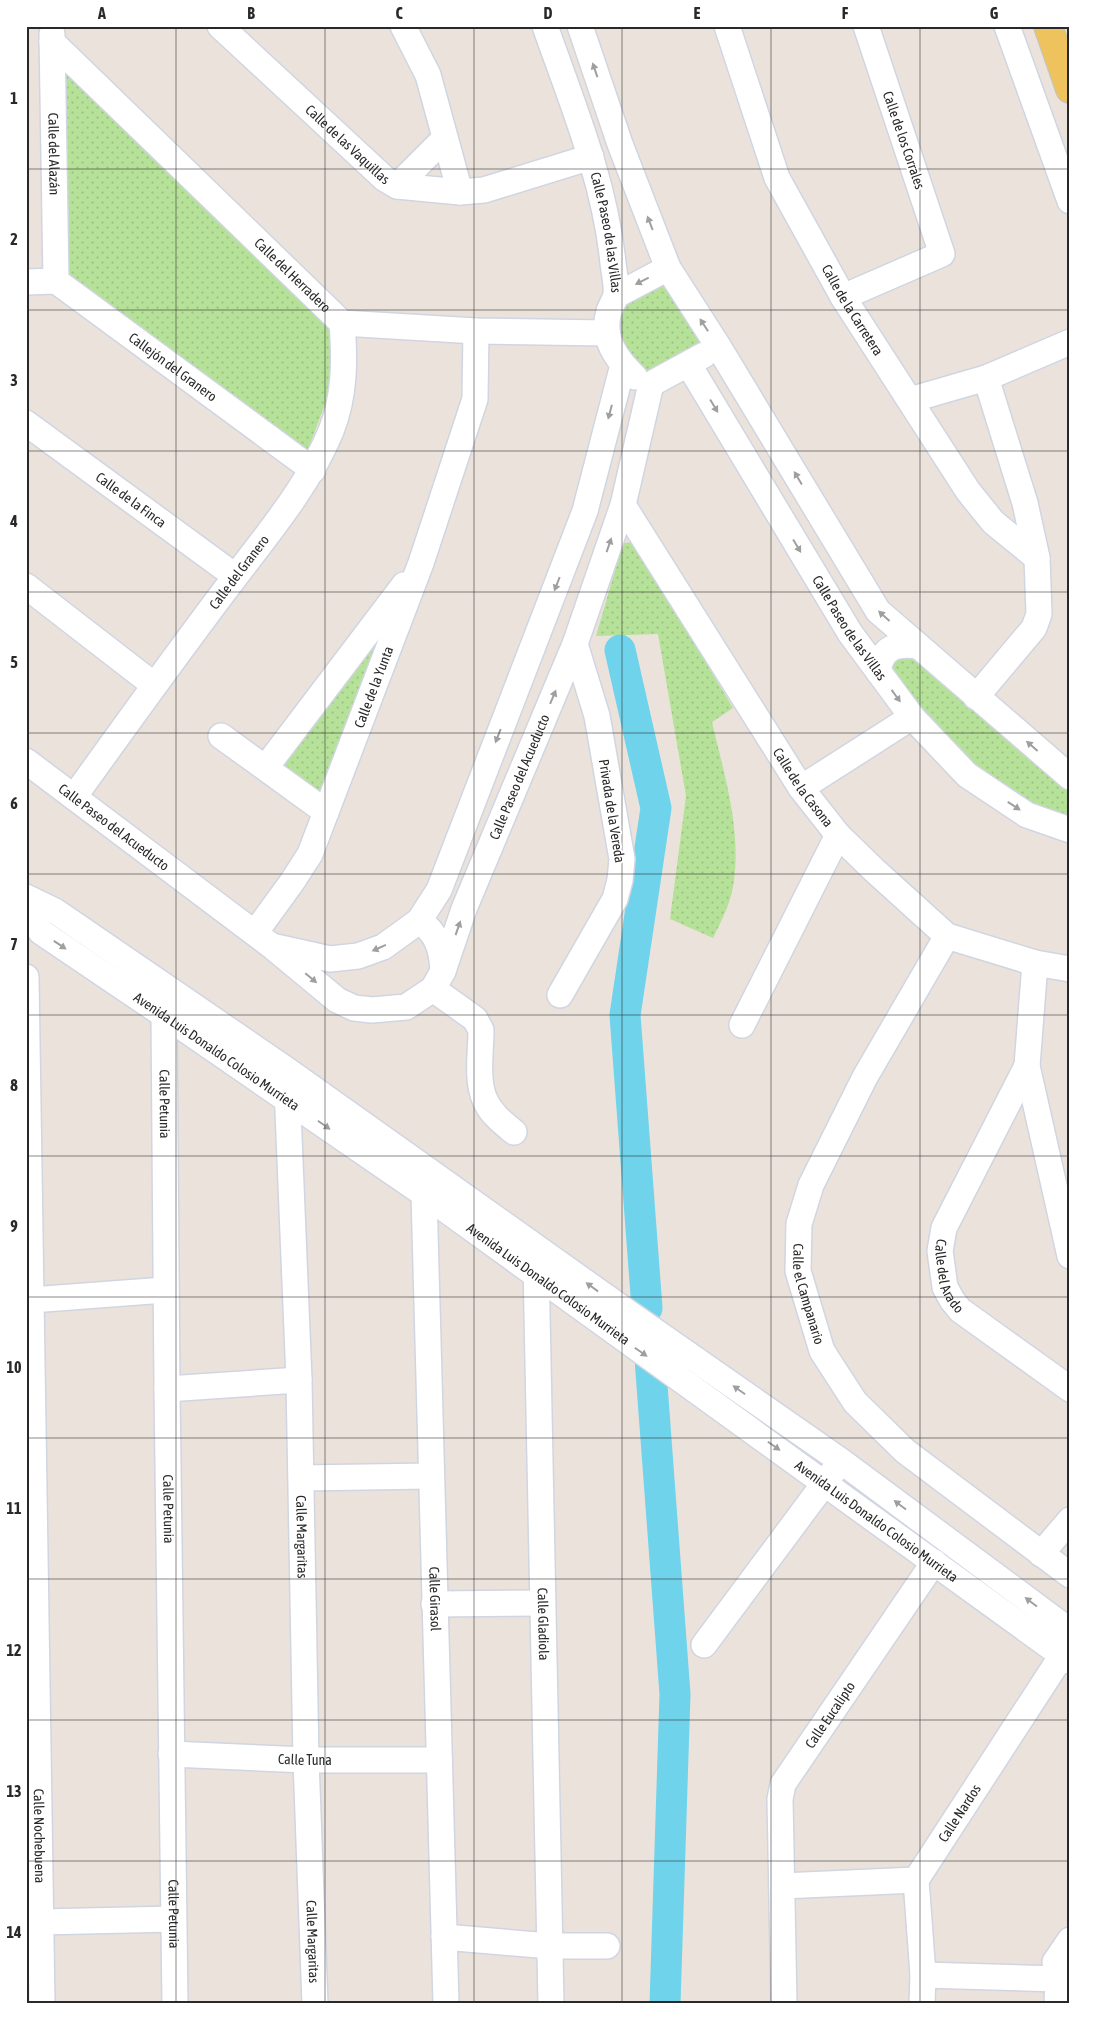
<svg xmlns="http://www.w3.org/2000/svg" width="1096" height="2030" viewBox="0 0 1096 2030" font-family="'Asap Condensed',sans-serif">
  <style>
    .park { fill: url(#park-dots) }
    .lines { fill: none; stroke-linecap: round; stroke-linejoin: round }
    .river { stroke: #6fd3ec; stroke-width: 31 }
    .minor-casing { stroke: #d0d5e2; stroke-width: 28 }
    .major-casing { stroke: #c3c3c3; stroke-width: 30 }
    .minor { stroke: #fff; stroke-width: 25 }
    .major { stroke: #eec35d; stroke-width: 28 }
    .oneway { fill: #9f9f9f }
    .grid { fill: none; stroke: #292929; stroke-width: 1; stroke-opacity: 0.55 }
    .labels { text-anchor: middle; stroke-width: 4; stroke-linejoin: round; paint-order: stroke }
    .street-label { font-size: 14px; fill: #292929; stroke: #fff }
    .neatline { fill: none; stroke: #292929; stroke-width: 2 }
    .grid-label { font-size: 16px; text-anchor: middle; font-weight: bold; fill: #292929 }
  </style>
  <defs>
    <pattern id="park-dots" width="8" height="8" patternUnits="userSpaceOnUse" patternTransform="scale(1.25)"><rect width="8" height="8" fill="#b6e198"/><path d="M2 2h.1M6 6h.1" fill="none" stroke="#9cc183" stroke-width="1.8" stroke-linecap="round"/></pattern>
  </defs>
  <rect width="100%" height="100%" fill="#ebe3db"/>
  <g class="park">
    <polygon points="59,65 338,326 335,362 327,399 307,452 65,276"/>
    <polygon points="672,280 706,332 700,344 647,373 619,341 620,303"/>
    <path d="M 634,542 L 733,708 L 712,722 C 724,774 741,827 734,880 C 732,900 722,920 713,938 L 670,919 L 686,796 L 658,634 L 596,636 L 623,543 Z"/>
    <polygon points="409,586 324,806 271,766"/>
    <polygon points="905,651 1070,785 1070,825 963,765 887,676 894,655"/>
  </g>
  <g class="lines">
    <g class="river">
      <polyline points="620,650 656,808 625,1015 647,1308"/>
      <polyline points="649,1345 675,1694 665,2004"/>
    </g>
    <g class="minor-casing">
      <g id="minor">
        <path id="s1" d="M 220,26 L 385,179 L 397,186 L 460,192 L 484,190 L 591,157"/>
        <polyline points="403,26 428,75 460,192"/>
        <path id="s2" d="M 545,26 C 572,103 605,181 613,263 C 614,273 617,284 616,293 C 616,299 611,305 609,311 C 601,338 616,359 635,377"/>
        <polyline points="580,26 620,144 668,268 718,346 878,611 1070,777"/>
        <path id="s3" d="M 727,26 L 777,178 L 843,297 L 968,491 L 993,522 L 1037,558"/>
        <polyline points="1007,26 1070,201"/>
        <path id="s4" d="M 52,34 L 56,281"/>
        <path id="s5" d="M 52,42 L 342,323 L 476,331 L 607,333"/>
        <polyline points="397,186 445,138"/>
        <path id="s6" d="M 26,282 L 56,281 L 313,470"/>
        <polyline points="617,295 668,268"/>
        <polyline points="843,297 942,254 866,26"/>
        <path id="s7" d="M 689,365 L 850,633 L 912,717 L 967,775 L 1027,815 L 1070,830"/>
        <polyline points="651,384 704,355"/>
        <polyline points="910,400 986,378 1070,342"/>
        <path id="s8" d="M 26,423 L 235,576"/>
        <path id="s9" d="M 623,505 L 801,788 L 838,835 L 874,870 L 947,936 L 1035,963 L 1070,969"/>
        <polyline points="26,586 154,685"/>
        <path d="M 878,671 C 882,647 896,643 918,646"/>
        <polyline points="976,697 1034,628 1039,614 1037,558 1025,503 986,378"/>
        <polyline points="221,736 326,812"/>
        <path id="s10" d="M 26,761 L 273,947 L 337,1000 L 354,1008 L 372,1010 L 406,1007 L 433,989 L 443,971 L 464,909 L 575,644 L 623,505 L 651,384"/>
        <polyline points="266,767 404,585"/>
        <polyline points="801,788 912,717"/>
        <path id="s11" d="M 74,797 C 125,726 176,655 229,585 C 265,537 308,487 331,431 C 345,396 345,360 342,323"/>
        <polyline points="26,897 55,911 287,1070 623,1309 841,1461 1070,1631"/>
        <path id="s12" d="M 26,910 L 41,932 L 164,1015 L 424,1194 L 1070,1661"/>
        <path d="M 419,921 C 437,932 442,950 443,971"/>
        <path id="s13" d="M 255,933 L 292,882 L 310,854 L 421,563 L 475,399 L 476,331"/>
        <path id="s14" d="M 947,936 L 865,1077 L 811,1185 L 799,1224 L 798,1271 L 822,1351 L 855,1402 L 905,1451 L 1070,1575"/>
        <polyline points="276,947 330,959 358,956 383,947 419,921 439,890 585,511 623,365"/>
        <polyline points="1035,963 1027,1066 1070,1256"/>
        <path id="s15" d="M 26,977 L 42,2004"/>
        <path d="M 433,989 L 475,1019 L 481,1030 C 481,1052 476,1080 485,1100 C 491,1114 503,1123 514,1132"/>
        <polyline points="560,995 615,899 620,880 622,859 597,716 575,644"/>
        <path id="s16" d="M 164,1015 L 167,1389 L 175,2004"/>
        <polyline points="742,1025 838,835"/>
        <path id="s17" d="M 1027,1066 L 944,1228 L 940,1251 L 945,1287 L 952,1300 L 960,1310 L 1070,1389"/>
        <path id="s18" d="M 287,1087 L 299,1380 L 306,1760 L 315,2004"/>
        <path id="s19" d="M 424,1194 L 446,2004"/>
        <path id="s20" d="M 536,1263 L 551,2004"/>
        <polyline points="31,1300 165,1290"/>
        <polyline points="167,1389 299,1380"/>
        <polyline points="302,1478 430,1476"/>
        <polyline points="1041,1554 1070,1520"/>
        <polyline points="434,1604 542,1603"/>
        <polyline points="704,1645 835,1469"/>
        <path id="s21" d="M 171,1754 L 306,1760 L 439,1760"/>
        <polyline points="782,1886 916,1880"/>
        <polyline points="41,1922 173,1919"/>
        <polyline points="444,1937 550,1946 607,1946"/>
        <polyline points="923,1975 1058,1979 1070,1973"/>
        <path id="s22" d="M 784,2004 L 780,1799 L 783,1784 L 934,1562"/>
        <path id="s23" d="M 922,2004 L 923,1975 L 916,1880 L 1070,1643"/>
        <polyline points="1057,2004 1058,1979 1055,1962 1070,1940"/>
      </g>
    </g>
    <g class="major-casing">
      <polyline id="major" points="1048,26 1070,89"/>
    </g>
    <use href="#minor" class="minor"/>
    <use href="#major" class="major"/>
  </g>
  <defs><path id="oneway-solid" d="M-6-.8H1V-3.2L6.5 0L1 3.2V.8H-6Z" transform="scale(1.25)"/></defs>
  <g class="oneway">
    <use href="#oneway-solid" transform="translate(595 70) rotate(-109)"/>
    <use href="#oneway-solid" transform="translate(650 223) rotate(-111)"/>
    <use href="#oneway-solid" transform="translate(642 281) rotate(153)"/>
    <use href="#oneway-solid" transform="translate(704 325) rotate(-123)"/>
    <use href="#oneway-solid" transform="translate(714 406) rotate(59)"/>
    <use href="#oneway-solid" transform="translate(610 412) rotate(105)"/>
    <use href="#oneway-solid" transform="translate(798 478) rotate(-121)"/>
    <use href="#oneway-solid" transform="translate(609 545) rotate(-71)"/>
    <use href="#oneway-solid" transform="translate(797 546) rotate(59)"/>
    <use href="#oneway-solid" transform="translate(557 584) rotate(111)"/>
    <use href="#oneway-solid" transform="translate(884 616) rotate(-138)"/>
    <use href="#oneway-solid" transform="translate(896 696) rotate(54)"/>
    <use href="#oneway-solid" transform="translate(553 697) rotate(-67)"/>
    <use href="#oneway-solid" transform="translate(498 736) rotate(111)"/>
    <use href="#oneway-solid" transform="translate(1032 746) rotate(-139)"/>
    <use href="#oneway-solid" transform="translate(1014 806) rotate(33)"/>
    <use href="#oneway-solid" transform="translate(458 928) rotate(-71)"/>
    <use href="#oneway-solid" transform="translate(60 945) rotate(34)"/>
    <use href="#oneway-solid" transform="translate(379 948) rotate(156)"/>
    <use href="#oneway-solid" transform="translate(311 978) rotate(40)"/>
    <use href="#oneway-solid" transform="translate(324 1125) rotate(35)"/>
    <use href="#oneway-solid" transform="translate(592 1287) rotate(-144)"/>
    <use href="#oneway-solid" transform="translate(641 1352) rotate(35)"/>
    <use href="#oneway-solid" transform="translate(739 1390) rotate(-145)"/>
    <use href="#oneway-solid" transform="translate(774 1446) rotate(35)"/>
    <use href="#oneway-solid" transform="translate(900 1505) rotate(-143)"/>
    <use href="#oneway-solid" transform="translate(1031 1602) rotate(-143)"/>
  </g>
  <path class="grid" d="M 176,26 L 176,2004M 325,26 L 325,2004M 474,26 L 474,2004M 622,26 L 622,2004M 771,26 L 771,2004M 920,26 L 920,2004M 26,169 L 1070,169M 26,310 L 1070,310M 26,451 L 1070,451M 26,592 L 1070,592M 26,733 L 1070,733M 26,874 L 1070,874M 26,1015 L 1070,1015M 26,1156 L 1070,1156M 26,1297 L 1070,1297M 26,1438 L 1070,1438M 26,1579 L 1070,1579M 26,1720 L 1070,1720M 26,1861 L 1070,1861"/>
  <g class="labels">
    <g class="street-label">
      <text transform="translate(904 140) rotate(71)" y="5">Calle de los Corrales</text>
      <text dy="5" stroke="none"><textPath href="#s1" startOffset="174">Calle de las Vaquillas</textPath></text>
      <text dy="5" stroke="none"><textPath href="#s4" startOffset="120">Calle del Alazán</textPath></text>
      <text dy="5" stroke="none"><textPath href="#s2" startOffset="216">Calle Paseo de las Villas</textPath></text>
      <text dy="5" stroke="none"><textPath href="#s5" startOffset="335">Calle del Herradero</textPath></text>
      <text dy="5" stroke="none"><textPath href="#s3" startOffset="312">Calle de la Carretera</textPath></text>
      <text dy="5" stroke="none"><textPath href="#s6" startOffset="175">Callejón del Granero</textPath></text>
      <text dy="5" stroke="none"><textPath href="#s8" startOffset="130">Calle de la Finca</textPath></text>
      <text dy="5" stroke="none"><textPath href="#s11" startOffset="279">Calle del Granero</textPath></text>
      <text dy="5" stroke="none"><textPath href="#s7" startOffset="308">Calle Paseo de las Villas</textPath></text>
      <text dy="5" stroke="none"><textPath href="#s13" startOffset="275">Calle de la Yunta</textPath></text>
      <text dy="5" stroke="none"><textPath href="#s10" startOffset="725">Calle Paseo del Acueducto</textPath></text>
      <text dy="5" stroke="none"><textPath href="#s9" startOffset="335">Calle de la Casona</textPath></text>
      <text transform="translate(612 811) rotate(81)" y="5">Privada de la Vereda</text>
      <text dy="5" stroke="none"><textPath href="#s10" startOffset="110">Calle Paseo del Acueducto</textPath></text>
      <text dy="5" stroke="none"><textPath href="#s12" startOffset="239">Avenida Luis Donaldo Colosio Murrieta</textPath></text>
      <text dy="5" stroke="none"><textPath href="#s16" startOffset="89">Calle Petunia</textPath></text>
      <text dy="5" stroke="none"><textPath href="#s17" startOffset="232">Calle del Arado</textPath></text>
      <text dy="5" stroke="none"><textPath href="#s12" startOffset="644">Avenida Luis Donaldo Colosio Murrieta</textPath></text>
      <text dy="5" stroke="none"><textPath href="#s14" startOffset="396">Calle el Campanario</textPath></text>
      <text dy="5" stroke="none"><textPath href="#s16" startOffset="494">Calle Petunia</textPath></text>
      <text dy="5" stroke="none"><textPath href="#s12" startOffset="1049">Avenida Luis Donaldo Colosio Murrieta</textPath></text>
      <text dy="5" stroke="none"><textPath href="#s18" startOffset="450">Calle Margaritas</textPath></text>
      <text dy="5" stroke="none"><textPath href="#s19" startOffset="405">Calle Girasol</textPath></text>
      <text dy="5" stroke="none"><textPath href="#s20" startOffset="361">Calle Gladiola</textPath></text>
      <text dy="5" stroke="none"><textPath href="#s22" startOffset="304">Calle Eucalipto</textPath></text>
      <text dy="5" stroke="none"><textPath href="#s21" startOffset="134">Calle Tuna</textPath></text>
      <text dy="5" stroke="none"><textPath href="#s23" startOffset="204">Calle Nardos</textPath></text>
      <text dy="5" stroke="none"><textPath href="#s15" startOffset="859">Calle Nochebuena</textPath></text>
      <text dy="5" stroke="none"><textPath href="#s16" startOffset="899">Calle Petunia</textPath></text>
      <text dy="5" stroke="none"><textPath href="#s18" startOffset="855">Calle Margaritas</textPath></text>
    </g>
  </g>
  <rect width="1096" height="2030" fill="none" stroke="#ffffff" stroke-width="55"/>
  <rect x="28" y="28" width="1040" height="1974" class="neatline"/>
  <g class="grid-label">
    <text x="102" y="19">A</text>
    <text x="251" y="19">B</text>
    <text x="399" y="19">C</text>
    <text x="548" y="19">D</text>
    <text x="697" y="19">E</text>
    <text x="845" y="19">F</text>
    <text x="994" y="19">G</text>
    <text x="14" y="104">1</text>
    <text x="14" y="245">2</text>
    <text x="14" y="386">3</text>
    <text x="14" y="527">4</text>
    <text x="14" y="668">5</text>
    <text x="14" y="809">6</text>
    <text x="14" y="950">7</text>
    <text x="14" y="1091">8</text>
    <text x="14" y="1232">9</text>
    <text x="14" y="1373">10</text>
    <text x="14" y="1514">11</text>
    <text x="14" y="1656">12</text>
    <text x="14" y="1797">13</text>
    <text x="14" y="1938">14</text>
  </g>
</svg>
